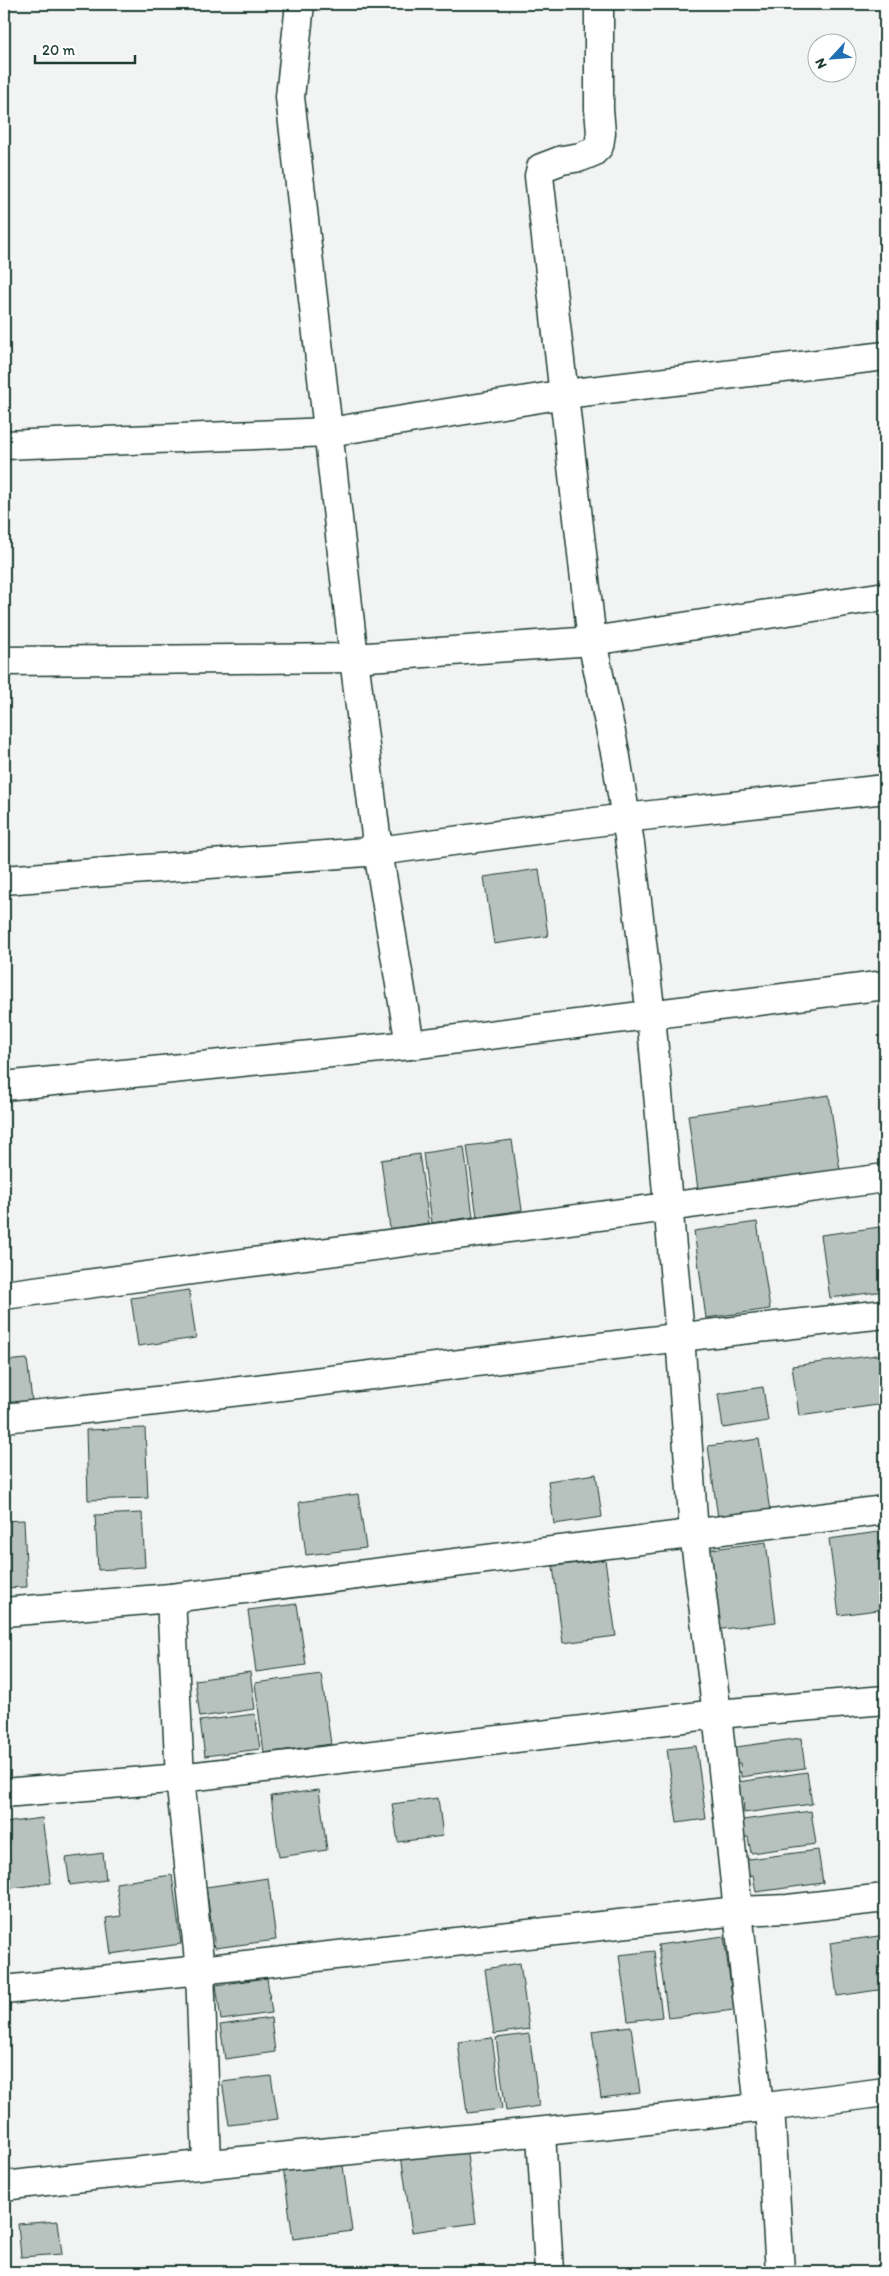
<svg xmlns="http://www.w3.org/2000/svg" width="889" height="2276" viewBox="0 0 889 2276" font-family="Itim,sans-serif">
  <style>
    .building { fill: #b7c1bd; stroke: #1f3d34 }
    .lines { fill: none; stroke-linecap: round; stroke-linejoin: round }
    .minor-casing { stroke: #1f3d34; stroke-width: 31 }
    .minor { stroke: #fff; stroke-width: 28 }
  </style>
  <rect width="100%" height="100%" fill="#f2f3f3"/>
  <filter id="ink" filterUnits="userSpaceOnUse"><feTurbulence type="fractalNoise" baseFrequency=".02" numOctaves="2"/><feDisplacementMap in="SourceGraphic" scale="10" xChannelSelector="R" yChannelSelector="G"/><feConvolveMatrix kernelMatrix="1 2 1 2 8 2 1 2 1" color-interpolation-filters="sRGB"/></filter>
  <g filter="url(#ink)">
    <g class="building">
      <polygon points="539,869 548,936 494,944 484,877"/>
      <polygon points="829,1095 840,1170 698,1190 688,1115"/>
      <polygon points="512,1140 522,1210 477,1217 467,1146"/>
      <polygon points="464,1147 473,1217 432,1223 423,1153"/>
      <polygon points="419,1154 429,1223 390,1229 381,1160"/>
      <polygon points="757,1222 770,1309 706,1318 694,1231"/>
      <polygon points="880,1227 885,1263 885,1291 830,1298 821,1235"/>
      <polygon points="189,1290 196,1338 138,1346 131,1298"/>
      <polygon points="885,1354 885,1404 799,1416 792,1366"/>
      <polygon points="27,1359 32,1401 4,1404 4,1361"/>
      <polygon points="763,1387 768,1421 723,1428 718,1394"/>
      <polygon points="145,1428 148,1498 88,1500 86,1430"/>
      <polygon points="759,1439 770,1511 718,1518 708,1446"/>
      <polygon points="596,1474 602,1517 554,1524 548,1481"/>
      <polygon points="358,1494 366,1548 306,1555 299,1502"/>
      <polygon points="142,1513 145,1567 98,1570 95,1515"/>
      <polygon points="24,1520 27,1587 4,1588 4,1521"/>
      <polygon points="885,1531 885,1609 839,1615 829,1539"/>
      <polygon points="766,1542 776,1622 708,1631 697,1551"/>
      <polygon points="605,1560 616,1636 563,1643 553,1566"/>
      <polygon points="297,1604 306,1665 256,1672 248,1610"/>
      <polygon points="250,1672 255,1709 200,1717 195,1680"/>
      <polygon points="321,1674 331,1744 264,1753 255,1683"/>
      <polygon points="255,1714 260,1749 205,1756 200,1721"/>
      <polygon points="801,1738 805,1768 741,1777 740,1763 731,1764 729,1748"/>
      <polygon points="696,1746 706,1819 677,1823 667,1749"/>
      <polygon points="807,1772 812,1804 744,1813 743,1797 734,1798 731,1783"/>
      <polygon points="319,1790 327,1850 279,1857 271,1796"/>
      <polygon points="438,1798 443,1836 398,1842 392,1804"/>
      <polygon points="811,1811 816,1844 751,1853 748,1837 737,1838 735,1821"/>
      <polygon points="42,1818 51,1883 4,1889 4,1823"/>
      <polygon points="818,1850 823,1883 756,1892 753,1875 744,1876 742,1860"/>
      <polygon points="103,1853 106,1880 70,1885 66,1858"/>
      <polygon points="172,1875 181,1944 111,1954 106,1918 121,1916 116,1883"/>
      <polygon points="268,1878 276,1940 215,1948 206,1887"/>
      <polygon points="885,1935 885,1989 837,1996 830,1943"/>
      <polygon points="724,1936 734,2010 668,2018 658,1945"/>
      <polygon points="654,1951 662,2017 628,2021 619,1955"/>
      <polygon points="520,1963 529,2029 494,2034 485,1969"/>
      <polygon points="267,1978 272,2013 221,2020 216,1985"/>
      <polygon points="271,2018 275,2052 225,2059 220,2025"/>
      <polygon points="631,2026 640,2093 601,2098 592,2031"/>
      <polygon points="529,2034 539,2106 506,2111 496,2038"/>
      <polygon points="492,2038 502,2109 467,2113 458,2042"/>
      <polygon points="271,2076 278,2119 229,2125 222,2082"/>
      <polygon points="466,2147 476,2223 412,2232 401,2155"/>
      <polygon points="341,2151 352,2231 293,2239 282,2160"/>
      <polygon points="58,2221 62,2254 21,2257 18,2224"/>
    </g>
    <g class="lines">
      <g class="minor-casing">
        <g id="minor">
          <polyline points="300,4 290,97 354,658 378,851 410,1045"/>
          <polyline points="599,4 599,109 601,133 599,146 593,152 581,157 562,160 541,168 539,176 592,641 616,757 630,844 651,1016 680,1336 694,1533 717,1714 759,2108"/>
          <polyline points="4,445 329,432 565,394 885,356"/>
          <polyline points="4,661 354,658 592,641 885,596"/>
          <polyline points="4,880 378,851 625,818 885,789"/>
          <polyline points="4,1086 410,1045 885,985"/>
          <polyline points="4,1295 885,1178"/>
          <path d="M 4,1418 C 298,1387 591,1345 885,1314"/>
          <polyline points="171,1598 180,1778 200,1970 207,2163"/>
          <polyline points="4,1612 171,1598 885,1510"/>
          <polyline points="4,1793 180,1778 717,1714 885,1700"/>
          <polyline points="4,1990 200,1970 737,1911 788,1909 885,1898"/>
          <polyline points="770,2107 780,2272"/>
          <polyline points="541,2133 549,2272"/>
          <path d="M 4,2186 C 297,2152 592,2131 885,2092"/>
        </g>
      </g>
      <use href="#minor" class="minor"/>
    </g>
  </g>
  <rect width="889" height="2276" fill="none" stroke="#fff" stroke-width="20"/>
  <rect x="10" y="10" width="869" height="2256" fill="none" stroke="#1f3d34" stroke-width="2" filter="url(#ink)"/>
  <g transform="translate(832 58) rotate(244)"><circle r="24" fill="#ffffff" stroke="#a5b1ae"/>
  <path d="M0-4L9 19L0 12L-9 19Z" fill="#1f6fb2"/>
  <text y="-8" font-size="14" font-weight="bold" text-anchor="middle" fill="#1f3d34">N</text>
  </g>
  <path d="M35 55v8h100v-8" fill="none" stroke="#1f3d34" stroke-width="2.5"/>
  <text x="42" y="55" font-size="15" fill="#1f3d34" stroke="#ffffff" stroke-width="4" paint-order="stroke">20 m</text>
</svg>
